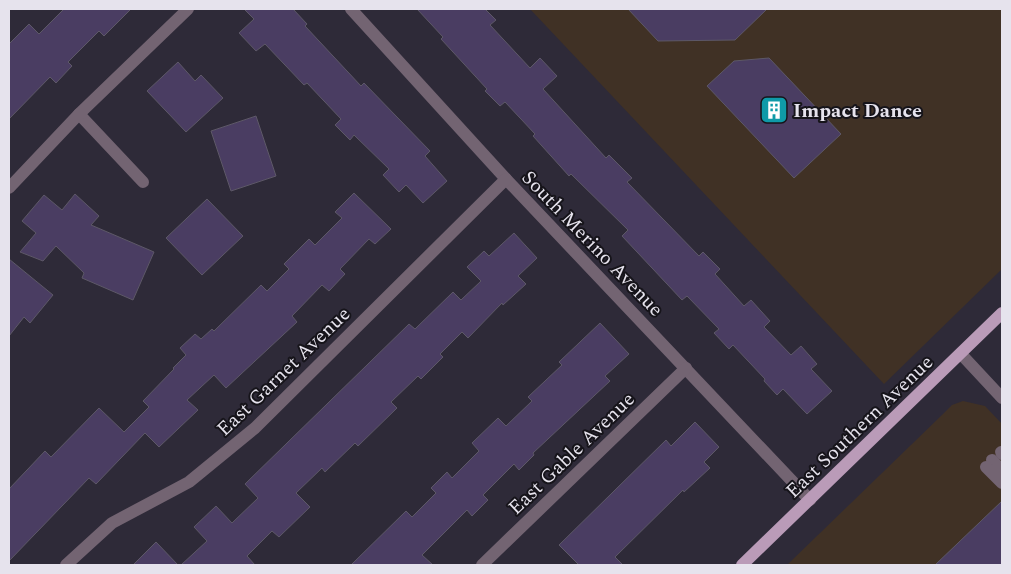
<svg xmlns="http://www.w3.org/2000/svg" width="1011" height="574" viewBox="0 0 1011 574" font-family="Spectral,serif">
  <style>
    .commercial { fill: #403125 }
    .building { fill: #4a3d62; stroke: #5d5867 }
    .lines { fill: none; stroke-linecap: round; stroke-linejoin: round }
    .minor { stroke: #736472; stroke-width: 12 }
    .major { stroke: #ba9bb8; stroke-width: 12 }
    .labels { text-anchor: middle; stroke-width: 4; stroke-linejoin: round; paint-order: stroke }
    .poi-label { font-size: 20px; font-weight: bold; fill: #e6e3ed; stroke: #16141a; text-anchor: start }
    .street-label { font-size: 20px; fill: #e6e3ed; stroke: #16141a }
  </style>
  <rect width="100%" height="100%" fill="#2e2a38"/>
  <g class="commercial">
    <polygon points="530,9 1002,9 1002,269 884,384"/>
    <polygon points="963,401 985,406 1002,424 1002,565 787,565 942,415 952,405"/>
  </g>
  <g class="building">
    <polygon points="64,9 131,9 104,36 99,31 68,62 72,66 56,83 50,77 9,119 9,44 29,24 39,34"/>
    <polygon points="244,9 293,9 307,24 305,26 361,86 364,83 430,151 425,156 447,181 423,203 406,185 399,192 383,175 389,169 354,135 350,140 335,125 341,119 307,83 304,85 265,44 256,51 239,33 254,19"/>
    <polygon points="417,9 485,9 496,20 490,25 530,68 540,58 557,76 543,89 606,158 609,155 632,178 627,182 699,256 703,252 720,269 715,274 744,306 751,300 770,321 764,327 791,355 801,346 817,364 811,369 832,391 807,414 783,389 777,395 764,381 765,379 733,345 729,349 714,333 719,329 687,296 682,300 622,236 628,230 571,174 569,176 533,136 535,134 505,102 500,106 485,91 487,89 441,39 443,37"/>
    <polygon points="628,9 767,9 735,40 658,41"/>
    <polygon points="769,58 841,134 794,178 707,86 734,61"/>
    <polygon points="178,62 195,81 201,75 223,98 186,132 147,91"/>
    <polygon points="256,116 276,176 231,191 211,131"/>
    <polygon points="354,193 391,229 375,244 369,239 340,269 345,274 329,291 322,285 292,316 297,322 226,388 214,375 187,400 198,410 159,447 145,433 96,484 89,478 9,561 9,489 45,451 51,457 99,408 124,432 149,407 143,401 174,369 173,368 186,355 180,348 195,334 201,339 212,329 214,331 261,285 267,291 289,269 284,264 309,239 315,245 342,218 335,212"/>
    <polygon points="75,194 99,216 91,225 154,252 133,300 82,278 84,273 56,246 43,261 20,252 36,233 22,221 44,195 62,210"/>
    <polygon points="207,199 243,236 202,275 166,238"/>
    <polygon points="514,233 537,258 518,276 526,284 503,305 502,303 468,338 462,332 440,354 443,357 421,379 418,376 391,402 397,408 358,446 355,443 325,472 322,468 296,493 310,507 279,537 272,531 247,556 255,565 181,565 207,541 194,527 216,506 232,523 258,498 245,484 409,324 415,329 453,292 461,300 481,281 467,267 484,251 489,256"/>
    <polygon points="9,259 53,295 30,323 24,317 9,336"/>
    <polygon points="600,323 629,354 605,376 610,381 533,453 534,455 519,470 514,464 483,495 488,500 472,516 467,510 422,555 433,565 351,565 406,511 412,517 436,493 431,488 447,472 452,478 479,451 472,443 498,418 506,426 532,401 528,397 562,365 559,362"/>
    <polygon points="695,422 719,447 704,462 710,468 684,492 683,490 615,557 623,565 579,565 559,545 666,440 671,446"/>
    <polygon points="1002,501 1002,565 935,565"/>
    <polygon points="156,542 178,565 133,565"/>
  </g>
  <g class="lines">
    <g class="minor">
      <polyline points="351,9 506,179 810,500"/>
      <polyline points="79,114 143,182"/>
      <polyline points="9,188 79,114 188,9"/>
      <polyline points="961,354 1002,398"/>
      <polyline points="1001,452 1002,454"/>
      <polyline points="992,460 1002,471"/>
      <polyline points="986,467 1002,483"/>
      <polyline points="66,565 112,523 189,482 255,428 506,179"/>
      <polyline points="482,565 686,368"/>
    </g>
    <polyline class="major" points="742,565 1002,313"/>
  </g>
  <defs>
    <g id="building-square" transform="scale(1.4375)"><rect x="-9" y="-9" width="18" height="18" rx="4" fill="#0f9aa8" stroke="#16141a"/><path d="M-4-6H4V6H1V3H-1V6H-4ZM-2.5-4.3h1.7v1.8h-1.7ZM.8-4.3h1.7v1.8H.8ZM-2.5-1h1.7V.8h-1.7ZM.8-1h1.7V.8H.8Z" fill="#fff"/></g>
  </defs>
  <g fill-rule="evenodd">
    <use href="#building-square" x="774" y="110"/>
  </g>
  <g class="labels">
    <g class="poi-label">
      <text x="793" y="117">Impact Dance</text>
    </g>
    <g class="street-label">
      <text transform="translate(593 243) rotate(46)" y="7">South Merino Avenue</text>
      <text transform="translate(283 371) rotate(-44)" y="7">East Garnet Avenue</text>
      <text transform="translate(859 426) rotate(-44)" y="7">East Southern Avenue</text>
      <text transform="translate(571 453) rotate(-44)" y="7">East Gable Avenue</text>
    </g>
  </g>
  <rect width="1011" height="574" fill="none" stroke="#e6e3ed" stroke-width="20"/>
</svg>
